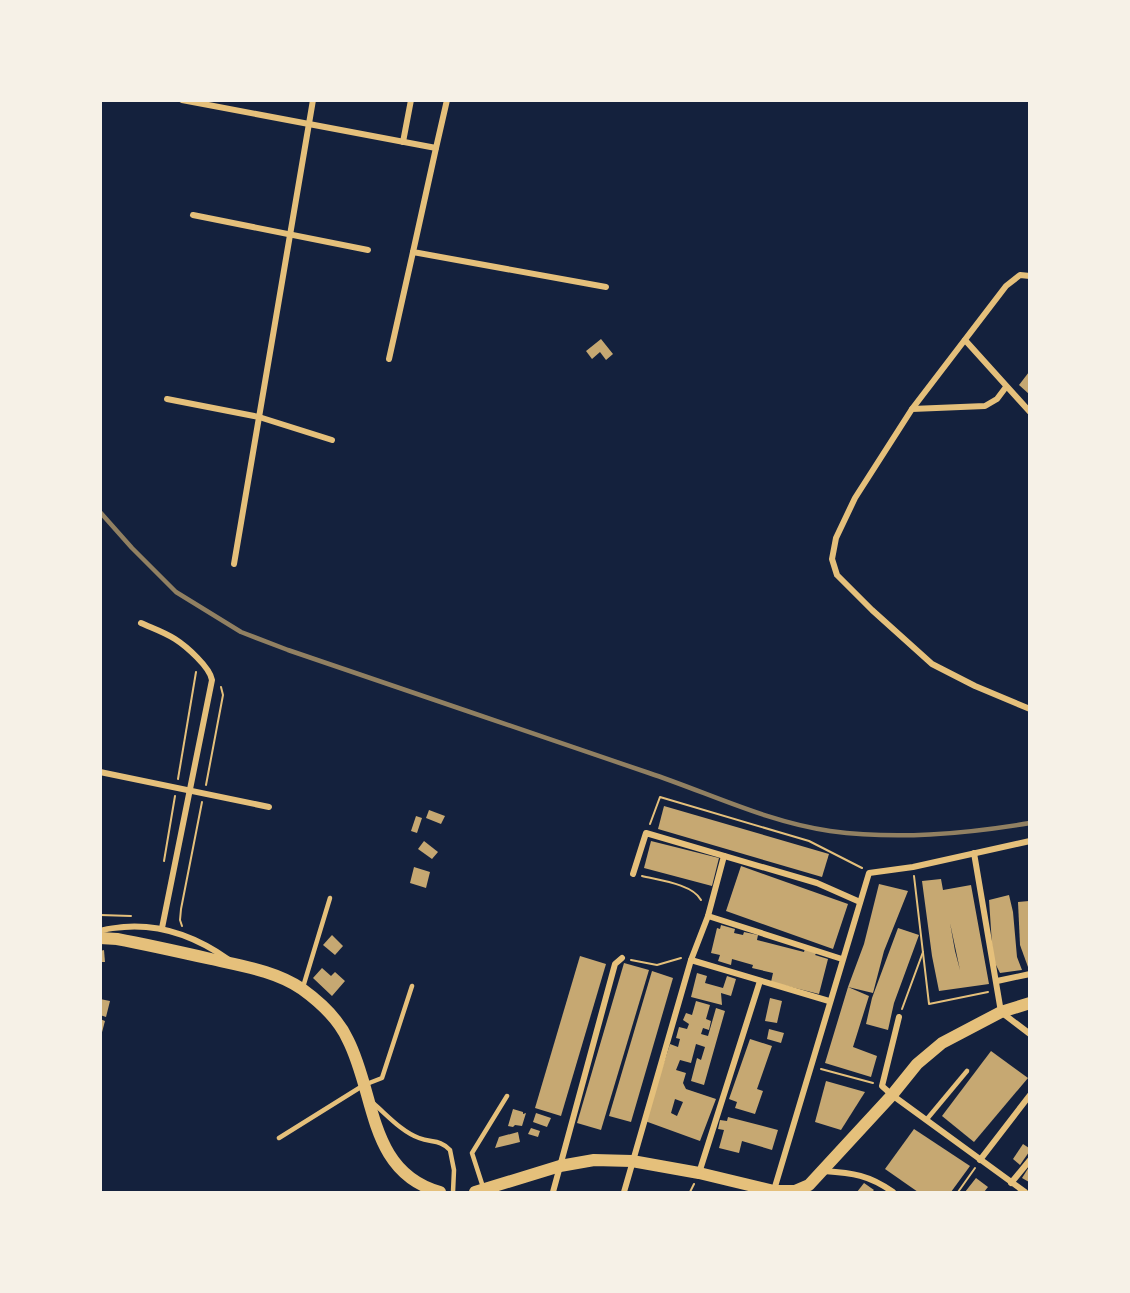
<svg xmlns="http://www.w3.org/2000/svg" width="1130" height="1293" viewBox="0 0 1130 1293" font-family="Rubik,sans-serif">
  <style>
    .building { fill: #c6a872; fill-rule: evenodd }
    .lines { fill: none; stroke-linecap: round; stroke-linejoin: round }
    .path { stroke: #e5c07b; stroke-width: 2 }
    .service { stroke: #e5c07b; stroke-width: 4.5 }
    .minor { stroke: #e5c07b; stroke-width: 6 }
    .secondary { stroke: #e5c07b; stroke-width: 12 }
    .rail { stroke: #918062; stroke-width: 4.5 }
  </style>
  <rect width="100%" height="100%" fill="#14213d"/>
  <g class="building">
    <polygon points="601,339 613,354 606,360 600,352 592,359 586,351"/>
    <polygon points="1029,372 1029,394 1019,385"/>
    <polygon points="664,806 829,854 822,877 658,829"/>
    <polygon points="429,810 445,816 441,824 426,818"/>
    <polygon points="416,816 422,818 417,833 411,831"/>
    <polygon points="424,841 438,852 432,859 418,849"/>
    <polygon points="651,841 719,858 712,886 644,868"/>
    <polygon points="741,866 848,904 833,949 726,911"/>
    <polygon points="414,867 430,872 426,888 410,883"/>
    <path d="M 941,879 L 943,890 L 971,885 L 989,984 L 939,991 L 932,956 L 922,881 ZM 950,923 L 960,970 L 955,951 Z"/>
    <polygon points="879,884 908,891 884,951 873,993 848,987 869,996 853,1047 877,1056 871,1077 825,1063 848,987 864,944"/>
    <polygon points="1009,895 1013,912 1017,957 1022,970 1000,973 993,959 989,900"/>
    <polygon points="1029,901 1029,967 1028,967 1020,945 1018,902"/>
    <polygon points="721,925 735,929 734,933 743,935 744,932 758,935 757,940 804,952 805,948 817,952 815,955 828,959 819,994 771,982 773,973 752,968 753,965 732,959 731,965 718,961 720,955 711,953 717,928 720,929"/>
    <polygon points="898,928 919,935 894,1003 888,1030 866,1024 872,998"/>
    <polygon points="332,935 343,946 335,955 323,945"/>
    <polygon points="104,950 105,962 100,962 100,951"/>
    <polygon points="580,956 606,964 561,1116 535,1108"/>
    <polygon points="624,963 649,970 601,1130 577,1123"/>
    <polygon points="322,968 331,976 335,972 345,981 332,996 313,978"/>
    <polygon points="652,971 673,978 631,1122 609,1116"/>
    <polygon points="697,973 707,976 705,983 723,988 727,976 736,979 731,996 721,993 722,1005 691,997"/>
    <polygon points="770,998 782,1001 777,1023 765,1021"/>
    <polygon points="100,999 110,1001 106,1017 100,1015"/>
    <path d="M 696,1001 L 710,1005 L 706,1019 L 711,1021 L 709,1030 L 703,1028 L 701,1034 L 708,1036 L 716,1008 L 725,1011 L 704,1085 L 691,1081 L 697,1058 L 701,1060 L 705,1047 L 696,1044 L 691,1063 L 680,1060 L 676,1070 L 686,1073 L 683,1083 L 686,1089 L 716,1099 L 700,1141 L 645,1121 L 670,1044 L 678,1047 L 680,1039 L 676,1038 L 679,1027 L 687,1029 L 689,1024 L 683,1020 L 686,1013 L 692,1015 ZM 675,1099 L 683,1102 L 677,1116 L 671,1113 Z"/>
    <polygon points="100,1019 105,1021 101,1036 100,1035"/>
    <polygon points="769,1029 784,1033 781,1043 767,1039"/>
    <polygon points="750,1039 772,1046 757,1089 763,1091 755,1114 735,1108 737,1102 729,1099"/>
    <polygon points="991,1051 1028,1078 974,1142 942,1116"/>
    <polygon points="826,1081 865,1092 841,1130 815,1122"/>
    <polygon points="513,1109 523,1112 523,1114 526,1113 522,1126 515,1125 513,1127 508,1126"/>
    <polygon points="536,1113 551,1118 547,1127 533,1122"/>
    <polygon points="728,1117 778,1130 772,1150 742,1141 739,1153 719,1148 724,1130 718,1129 720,1120 727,1121"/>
    <polygon points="531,1128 540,1131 538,1137 528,1134"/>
    <polygon points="914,1129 970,1166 951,1192 918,1192 885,1169"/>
    <polygon points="518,1132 520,1142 495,1148 499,1137"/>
    <polygon points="1023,1144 1029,1148 1029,1152 1020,1165 1013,1159"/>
    <polygon points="1029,1167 1029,1182 1022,1178"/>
    <polygon points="976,1178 988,1187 984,1192 965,1192"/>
    <polygon points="864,1183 874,1190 872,1192 857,1192"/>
  </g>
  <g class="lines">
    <g class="path">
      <polyline points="178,779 196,672"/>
      <polyline points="206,785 223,695 221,687"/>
      <polyline points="650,824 660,797 809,841 862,868"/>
      <polyline points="164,861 175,796"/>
      <path d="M 642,876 C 658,880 693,884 701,900"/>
      <polyline points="914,876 929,1004 988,992"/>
      <polyline points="100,915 131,916"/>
      <polyline points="182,926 180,920 181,909 202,802"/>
      <polyline points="631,960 657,965 681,958"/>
      <polyline points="902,1009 923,952"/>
      <polyline points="821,1069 873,1083"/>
      <polyline points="690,1192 694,1184"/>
      <polyline points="958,1192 975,1168"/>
    </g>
    <g class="service">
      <polyline points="303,987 330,898"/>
      <path d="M 373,1103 C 387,1115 402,1132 419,1138 C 431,1143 440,1139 450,1150 L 454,1170 L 453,1192"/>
      <polyline points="927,1119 967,1071"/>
      <polyline points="279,1138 364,1085 382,1078 412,986"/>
      <polyline points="483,1187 472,1153 507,1096"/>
    </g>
    <g class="minor">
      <polyline points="182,100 436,148 413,252 606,287"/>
      <polyline points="403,142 411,100"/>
      <polyline points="436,148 447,100"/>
      <polyline points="193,215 368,250"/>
      <polyline points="965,340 1030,412"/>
      <polyline points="389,359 413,252"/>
      <polyline points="1006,387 997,399 985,406 912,409 855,498 836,538 832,559 837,575 872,610 932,664 975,686 1030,709"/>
      <polyline points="167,399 259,417 332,440"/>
      <polyline points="912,409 1006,286 1020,275 1030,276"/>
      <polyline points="234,564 313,100"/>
      <path d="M 141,623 C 152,628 164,632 175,639 C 186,646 210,667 212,680 L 162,928"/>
      <polyline points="100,772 269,807"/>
      <polyline points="974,853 1001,1012 1030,1034"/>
      <polyline points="633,874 646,833 817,883 860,902"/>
      <polyline points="708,916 842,959"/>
      <path d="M 100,931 C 108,928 116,928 124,927 C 163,924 198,938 229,960"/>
      <polyline points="691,960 829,1001"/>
      <polyline points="997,981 1030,974"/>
      <polyline points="899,1017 882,1086 892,1095 1025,1192"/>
      <polyline points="980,1160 1030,1095"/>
      <path d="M 824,1171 C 853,1173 869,1175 893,1192"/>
      <polyline points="699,1173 760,981"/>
      <polyline points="1011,1183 1030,1160"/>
      <polyline points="774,1190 869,873 913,867 1030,841"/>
      <polyline points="553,1192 615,964 622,958"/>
      <polyline points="624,1192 691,960 708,916 724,856"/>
    </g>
    <g class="secondary">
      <path d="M 100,938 L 117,939 C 149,945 180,952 211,959 C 242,966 276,971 302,989 C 320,1002 339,1020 348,1040 C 376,1095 368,1172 440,1192"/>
      <polyline points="475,1192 560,1166 594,1160 632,1161 699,1173 774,1191 795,1191 809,1185 892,1095 917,1064 942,1043 1001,1012 1030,1003"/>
    </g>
    <path class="rail" d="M 100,512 L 132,548 L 176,592 L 241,632 L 288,650 C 408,691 529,732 649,773 C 709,793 767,822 830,831 C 897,840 963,834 1030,823"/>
  </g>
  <rect width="1130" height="1293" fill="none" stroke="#f6f1e7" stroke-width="204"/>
</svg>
